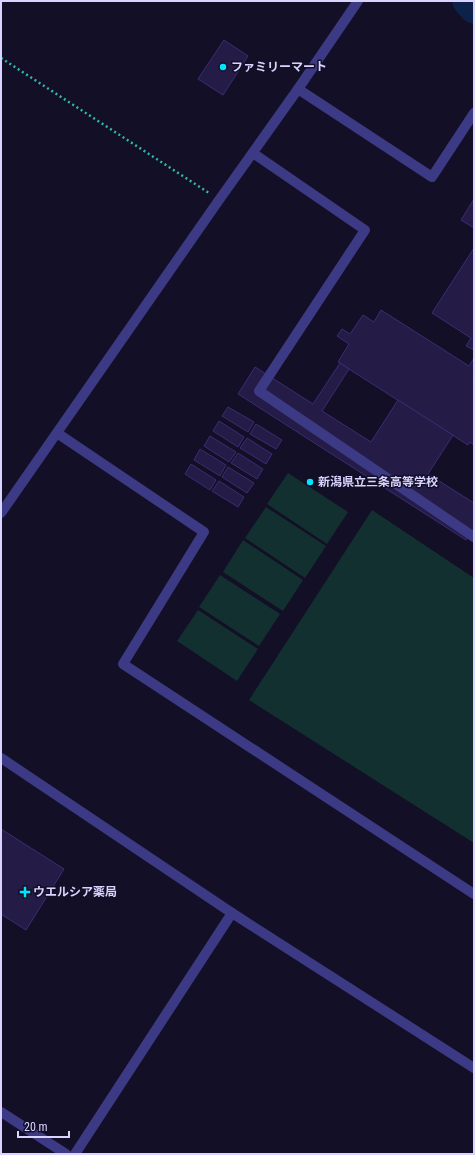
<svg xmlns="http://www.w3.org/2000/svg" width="475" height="1155" viewBox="0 0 475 1155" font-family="'Roboto Condensed','Noto Sans JP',sans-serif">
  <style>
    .green { fill: #12302f }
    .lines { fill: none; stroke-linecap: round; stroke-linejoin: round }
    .river { stroke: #0c2248; stroke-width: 31 }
    .building { fill: #241b47; stroke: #3b2d73 }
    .path { stroke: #2fb8b0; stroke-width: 2.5; stroke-dasharray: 2 3; stroke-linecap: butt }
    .minor { stroke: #3d3a85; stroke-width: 10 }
    .poi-dot { fill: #00e5ff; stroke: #130f26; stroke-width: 1.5 }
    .labels { text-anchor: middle; stroke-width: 3; stroke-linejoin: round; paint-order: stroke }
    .poi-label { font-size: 12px; font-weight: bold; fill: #d9d4ff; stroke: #130f26; text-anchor: start }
  </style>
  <rect width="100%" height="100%" fill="#130f26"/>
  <g class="green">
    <polygon points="288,473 348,512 327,544 267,504"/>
    <polygon points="266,507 326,546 305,578 245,538"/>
    <polygon points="372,510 474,578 474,843 249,700"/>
    <polygon points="243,540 303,580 283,611 223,572"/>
    <polygon points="220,575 280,614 259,646 199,607"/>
    <polygon points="198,610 258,649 237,681 177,641"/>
  </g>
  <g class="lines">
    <polyline class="river" points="468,1 474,8"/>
  </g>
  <g class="building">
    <polygon points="224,40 248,56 223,95 198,79"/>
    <polygon points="474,199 474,228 461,220"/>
    <polygon points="474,248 474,350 466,346 471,338 432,313"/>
    <polygon points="381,310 469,366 474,358 474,376 473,379 474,380 474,397 473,399 474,400 474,445 470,442 468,445 338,362 349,344 337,336 342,329 350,334 363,315 374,322"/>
    <polygon points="340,363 349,369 322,411 371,442 398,400 453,435 428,474 474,503 474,528 466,540 238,394 255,367 313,404"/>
    <polygon points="228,407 254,422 248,432 222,416"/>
    <polygon points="219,421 244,437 238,447 213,431"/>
    <polygon points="256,424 282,440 276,449 250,434"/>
    <polygon points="210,436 236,452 229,462 204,446"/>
    <polygon points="247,438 272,454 266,464 240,448"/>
    <polygon points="200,449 226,465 220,476 194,460"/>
    <polygon points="238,453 263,469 257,479 231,463"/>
    <polygon points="191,464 216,480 210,490 185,474"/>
    <polygon points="228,467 254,483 247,493 222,477"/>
    <polygon points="219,481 244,497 238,507 212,491"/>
    <polygon points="1,829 64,869 26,930 1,914"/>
  </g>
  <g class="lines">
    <polyline class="path" points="1,58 209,193"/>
    <g class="minor">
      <polyline points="298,89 432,177 474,113"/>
      <polyline points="253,153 365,230 259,391 474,537"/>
      <polyline points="57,433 204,532 123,664 474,894"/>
      <polyline points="1,513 219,200 298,89 358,1"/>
      <polyline points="1,758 232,913 474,1068"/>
      <polyline points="1,1112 66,1154"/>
      <polyline points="75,1154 232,913"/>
    </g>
  </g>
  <g class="poi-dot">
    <circle cx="223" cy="67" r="4"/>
    <circle cx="310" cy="482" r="4"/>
    <path d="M23 886h4v4h4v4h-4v4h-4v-4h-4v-4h4z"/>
  </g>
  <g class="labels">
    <g class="poi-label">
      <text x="231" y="71">ファミリーマート</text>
      <text x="318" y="486">新潟県立三条高等学校</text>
      <text x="33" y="896">ウエルシア薬局</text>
    </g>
  </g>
  <rect width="475" height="1155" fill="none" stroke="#d9d4ff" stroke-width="4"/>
  <path d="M18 1131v6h51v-6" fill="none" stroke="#d9d4ff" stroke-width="2"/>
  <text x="24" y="1131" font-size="12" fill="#d9d4ff" stroke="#130f26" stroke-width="3" paint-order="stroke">20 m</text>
</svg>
